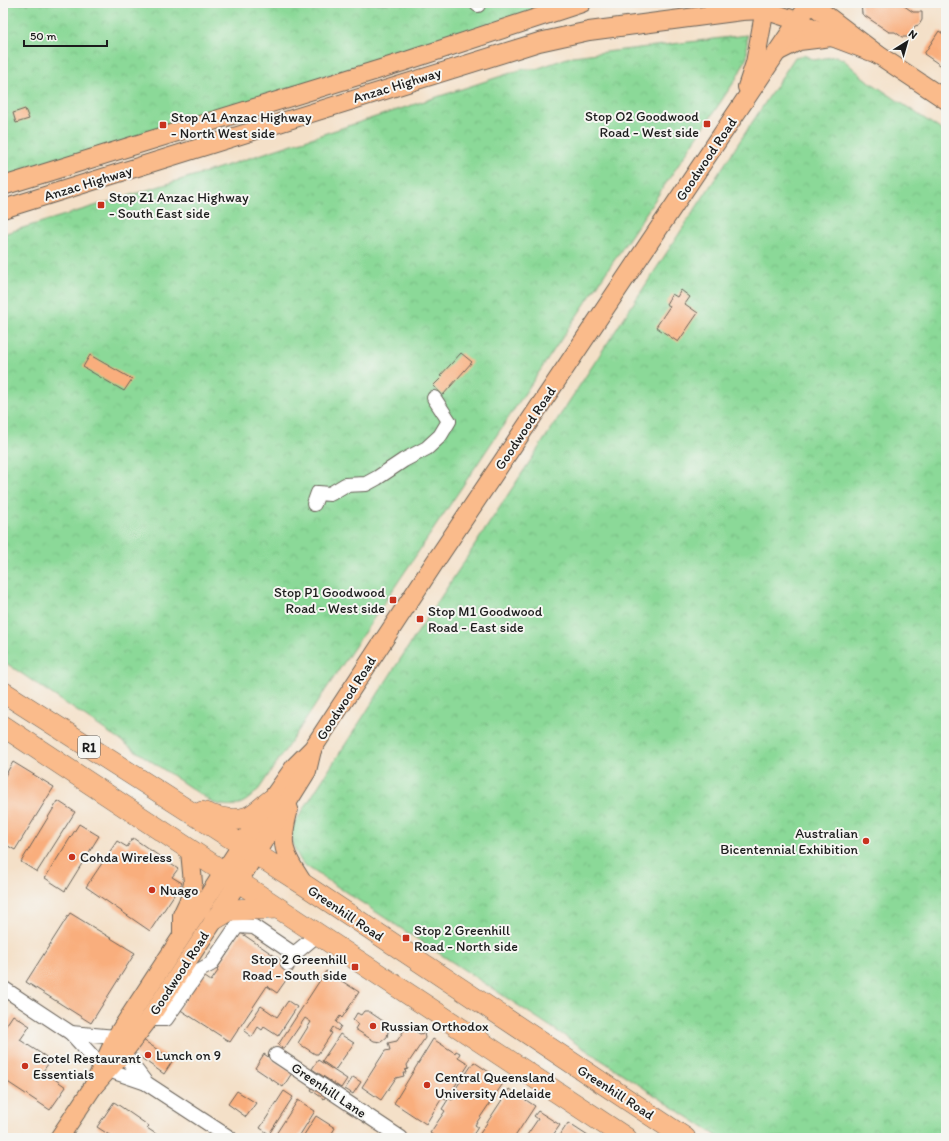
<svg xmlns="http://www.w3.org/2000/svg" width="949" height="1141" viewBox="0 0 949 1141" font-family="Itim,sans-serif">
  <style>
    .park { fill: url(#park-crowns); stroke: #547a5a }
    .building { fill: #f9ae7d }
    .lines { fill: none; stroke-linecap: round; stroke-linejoin: round }
    .minor-casing { stroke: #686158; stroke-width: 16 }
    .major-casing { stroke: #686158; stroke-width: 20 }
    .highway-casing { stroke: #686158; stroke-width: 22 }
    .minor { stroke: #fff; stroke-width: 14 }
    .major { stroke: #fabb8b; stroke-width: 18 }
    .highway { stroke: #fabb8b; stroke-width: 21 }
    .poi-dot { fill: #c8321e; stroke: #f6f6f2; stroke-width: 1.5 }
    .labels { text-anchor: middle; stroke-width: 4; stroke-linejoin: round; paint-order: stroke }
    .shield { fill: #f6f6f2; stroke: #5d5d5c; stroke-width: 1 }
    .shield-label { font-size: 13px; font-weight: bold; fill: #1c1c1c }
    .street-label { font-size: 14px; fill: #1c1c1c; stroke: #f6f6f2 }
    .poi-label { font-size: 14px; fill: #1c1c1c; stroke: #f6f6f2; text-anchor: start }
  </style>
  <defs>
    <pattern id="park-crowns" width="20" height="18" patternUnits="userSpaceOnUse"><rect width="20" height="18" fill="#8bd998"/><path d="M2 6a3 3 0 1 1 6 0M12 15a3 3 0 1 1 6 0" fill="none" stroke="#77ba82"/></pattern>
  </defs>
  <rect width="100%" height="100%" fill="#f6f6f2"/>
  <filter id="ink" filterUnits="userSpaceOnUse"><feTurbulence type="fractalNoise" baseFrequency=".025" numOctaves="2"/><feDisplacementMap in="SourceGraphic" scale="8" xChannelSelector="R" yChannelSelector="G"/><feConvolveMatrix kernelMatrix="1 2 1 2 8 2 1 2 1" color-interpolation-filters="sRGB"/></filter>
  <filter id="wash" filterUnits="userSpaceOnUse"><feTurbulence type="fractalNoise" baseFrequency=".012" numOctaves="4" result="noise"/><feDisplacementMap in="SourceGraphic" scale="16" xChannelSelector="R" yChannelSelector="G"/><feGaussianBlur stdDeviation="0.9" result="paint"/><feColorMatrix in="noise" values="0 0 0 0 0 0 0 0 0 0 0 0 0 0 0 0 0 1.4 0 .05"/><feComposite in="paint" operator="in"/></filter>
  <g filter="url(#wash)">
    <rect width="100%" height="100%" fill="#f4e0c8"/>
    <g class="park">
      <polygon points="3,3 558,3 3,179"/>
      <path d="M 747,35 L 747,57 L 736,79 L 259,789 C 244,805 235,809 213,803 L 3,661 L 3,234 L 216,169 L 523,69 L 536,69 L 573,56 Z"/>
      <path d="M 804,55 L 814,60 L 836,56 L 844,60 L 864,78 L 946,133 L 946,1138 L 720,1138 L 303,864 C 294,850 292,845 292,827 L 414,638 L 795,57 Z"/>
    </g>
    <g id="blocks">
      <g class="building">
        <polygon points="861,3 900,3 913,12 922,12 922,20 919,25 915,26 908,37 902,37 895,32 889,32 862,14"/>
        <polygon points="939,31 946,36 946,69 924,54"/>
        <polygon points="25,109 29,119 16,123 13,113"/>
        <polygon points="681,290 690,297 685,304 698,313 678,342 656,327 670,306 666,304 672,294 677,297"/>
        <polygon points="461,353 472,362 443,395 433,386 442,377 440,376"/>
        <polygon points="90,355 132,379 124,391 83,367"/>
        <polygon points="13,762 54,787 15,850 3,843 3,779"/>
        <polygon points="58,801 75,812 37,872 21,862"/>
        <polygon points="79,824 99,836 65,891 45,878"/>
        <polygon points="133,838 178,869 172,877 182,883 150,931 86,887 117,841 127,847"/>
        <polygon points="70,913 135,953 91,1023 26,982"/>
        <polygon points="241,933 294,969 277,993 267,986 230,1042 179,1009 202,975 211,981 218,971 217,969"/>
        <polygon points="326,971 359,992 342,1018 340,1016 336,1022 341,1026 338,1031 333,1027 330,1032 332,1033 318,1054 315,1054 298,1043 311,1022 305,1018 284,1049 278,1045"/>
        <polygon points="288,1001 297,1007 278,1036 264,1027 262,1030 258,1027 252,1037 244,1031 261,1006 277,1017"/>
        <polygon points="364,1011 368,1011 386,1023 389,1027 387,1037 381,1042 374,1041 355,1029 358,1024 353,1020 357,1013 361,1015"/>
        <polygon points="13,1015 30,1026 20,1040 51,1060 43,1071 66,1087 50,1110 3,1079 3,1030"/>
        <polygon points="407,1026 420,1034 424,1033 425,1038 407,1065 408,1069 405,1070 406,1073 403,1073 404,1076 396,1078 381,1100 362,1087 385,1051 390,1050 388,1043 397,1041"/>
        <polygon points="340,1034 354,1043 335,1070 322,1061"/>
        <polygon points="433,1039 455,1053 456,1051 460,1053 458,1057 469,1064 446,1100 442,1098 426,1124 394,1103"/>
        <polygon points="143,1040 173,1060 164,1074 134,1053"/>
        <polygon points="264,1054 292,1073 283,1087 255,1068"/>
        <polygon points="318,1060 347,1079 341,1088 312,1069"/>
        <polygon points="474,1062 504,1082 475,1125 478,1127 473,1135 471,1134 468,1138 437,1138 430,1133 445,1111 442,1109 449,1098 452,1100 454,1097 452,1096 459,1090 456,1088"/>
        <polygon points="353,1077 361,1082 353,1094 345,1089"/>
        <polygon points="316,1082 329,1091 324,1099 311,1090"/>
        <polygon points="509,1089 535,1106 514,1138 484,1138 479,1135"/>
        <polygon points="237,1091 256,1103 246,1117 228,1104"/>
        <polygon points="284,1091 293,1097 269,1134 260,1128"/>
        <polygon points="298,1100 315,1111 298,1138 275,1138 274,1137"/>
        <polygon points="114,1102 149,1126 147,1128 162,1138 165,1133 173,1138 114,1138 97,1127"/>
        <polygon points="538,1111 560,1125 551,1138 525,1138 538,1119 534,1116"/>
        <polygon points="316,1116 335,1128 329,1138 302,1138"/>
        <polygon points="568,1123 588,1136 587,1138 558,1138"/>
      </g>
    </g>
  </g>
  <g filter="url(#ink)">
    <use href="#blocks" fill-opacity="0" stroke="#686158" stroke-width="1"/>
    <g class="lines">
      <g class="minor-casing">
        <g id="minor">
          <polyline points="476,3 478,5"/>
          <polyline points="314,504 318,493 330,494 345,485 366,484 377,478 404,460 427,448 440,436 449,421 434,398"/>
          <polyline points="288,964 294,954 317,935"/>
          <polyline points="3,988 71,1033 102,1067"/>
          <polyline points="149,1019 166,1019 200,970 211,964 237,926 254,927 294,954"/>
          <polyline points="71,1033 116,1037"/>
          <polyline points="123,1053 146,1083"/>
          <polyline points="276,1055 401,1138"/>
          <polyline points="108,1070 146,1083 230,1138"/>
        </g>
      </g>
      <g class="major-casing">
        <g id="major">
          <polyline points="810,3 877,54 946,100"/>
          <polyline points="779,51 799,41 832,37"/>
          <polyline points="747,87 755,63 766,3"/>
          <polyline points="3,186 403,62 582,3"/>
          <polyline points="3,209 539,42 589,31 742,11 764,10 798,21 832,37 877,54"/>
          <path d="M 289,809 C 279,846 283,852 303,883"/>
          <polyline points="182,932 182,915 190,898 193,883 190,851"/>
          <polyline points="93,1087 116,1037 271,800 295,766 313,748 435,562 810,3"/>
          <polyline points="59,1138 93,1087 123,1053 149,1019 215,919 307,771 312,750"/>
        </g>
      </g>
      <g class="highway-casing">
        <g id="highway">
          <polyline points="3,692 306,886 685,1138"/>
          <polyline points="3,726 626,1138"/>
          <path d="M 202,812 C 215,817 233,823 248,817 C 256,814 264,805 271,800"/>
          <polyline points="215,919 230,910 277,908"/>
        </g>
      </g>
      <use href="#minor" class="minor"/>
      <use href="#major" class="major"/>
      <use href="#highway" class="highway"/>
    </g>
  </g>
  <g class="poi-dot">
    <rect x="703" y="120" width="8" height="8" rx="2"/>
    <rect x="159" y="121" width="8" height="8" rx="2"/>
    <rect x="97" y="201" width="8" height="8" rx="2"/>
    <rect x="389" y="596" width="8" height="8" rx="2"/>
    <rect x="416" y="615" width="8" height="8" rx="2"/>
    <circle cx="866" cy="841" r="4"/>
    <circle cx="72" cy="857" r="4"/>
    <circle cx="152" cy="890" r="4"/>
    <rect x="402" y="934" width="8" height="8" rx="2"/>
    <rect x="351" y="963" width="8" height="8" rx="2"/>
    <circle cx="373" cy="1026" r="4"/>
    <circle cx="148" cy="1055" r="4"/>
    <circle cx="25" cy="1066" r="4"/>
    <circle cx="427" cy="1085" r="4"/>
  </g>
  <g class="labels">
    <rect class="shield" x="78" y="736" width="22" height="22" rx="3"/>
    <g class="shield-label">
      <text x="89" y="752">R1</text>
    </g>
    <g class="street-label">
      <text transform="translate(397 85) rotate(-17)" y="5">Anzac Highway</text>
      <text transform="translate(706 159) rotate(-56)" y="5">Goodwood Road</text>
      <text transform="translate(88 183) rotate(-17)" y="5">Anzac Highway</text>
      <text transform="translate(525 428) rotate(-56)" y="5">Goodwood Road</text>
      <text transform="translate(346 698) rotate(-57)" y="5">Goodwood Road</text>
      <text transform="translate(346 913) rotate(34)" y="5">Greenhill Road</text>
      <text transform="translate(179 973) rotate(-57)" y="5">Goodwood Road</text>
      <text transform="translate(329 1090) rotate(34)" y="5">Greenhill Lane</text>
      <text transform="translate(616 1092) rotate(33)" y="5">Greenhill Road</text>
    </g>
    <g class="poi-label">
      <text x="699" y="121" text-anchor="end">Stop O2 Goodwood<tspan x="699" dy="16">Road - West side</tspan></text>
      <text x="171" y="122">Stop A1 Anzac Highway<tspan x="171" dy="16">- North West side</tspan></text>
      <text x="109" y="202">Stop Z1 Anzac Highway<tspan x="109" dy="16">- South East side</tspan></text>
      <text x="385" y="597" text-anchor="end">Stop P1 Goodwood<tspan x="385" dy="16">Road - West side</tspan></text>
      <text x="428" y="616">Stop M1 Goodwood<tspan x="428" dy="16">Road - East side</tspan></text>
      <text x="858" y="838" text-anchor="end">Australian<tspan x="858" dy="16">Bicentennial Exhibition</tspan></text>
      <text x="80" y="862">Cohda Wireless</text>
      <text x="160" y="895">Nuago</text>
      <text x="414" y="935">Stop 2 Greenhill<tspan x="414" dy="16">Road - North side</tspan></text>
      <text x="347" y="964" text-anchor="end">Stop 2 Greenhill<tspan x="347" dy="16">Road - South side</tspan></text>
      <text x="381" y="1031">Russian Orthodox</text>
      <text x="156" y="1060">Lunch on 9</text>
      <text x="33" y="1063">Ecotel Restaurant<tspan x="33" dy="16">Essentials</tspan></text>
      <text x="435" y="1082">Central Queensland<tspan x="435" dy="16">University Adelaide</tspan></text>
    </g>
  </g>
  <rect width="949" height="1141" fill="none" stroke="#f6f6f2" stroke-width="16"/>
  <g transform="translate(907 42) rotate(37)" stroke="#f6f6f2" stroke-width="3" paint-order="stroke">
  <path d="M0-3L7 15L0 10L-7 15Z" fill="#1c1c1c"/>
  <text y="-6" font-size="11" font-weight="bold" text-anchor="middle" fill="#1c1c1c">N</text>
  </g>
  <path d="M24 40v6h83v-6" fill="none" stroke="#1c1c1c" stroke-width="2"/>
  <text x="30" y="40" font-size="12" fill="#1c1c1c" stroke="#f6f6f2" stroke-width="3" paint-order="stroke">50 m</text>
</svg>
